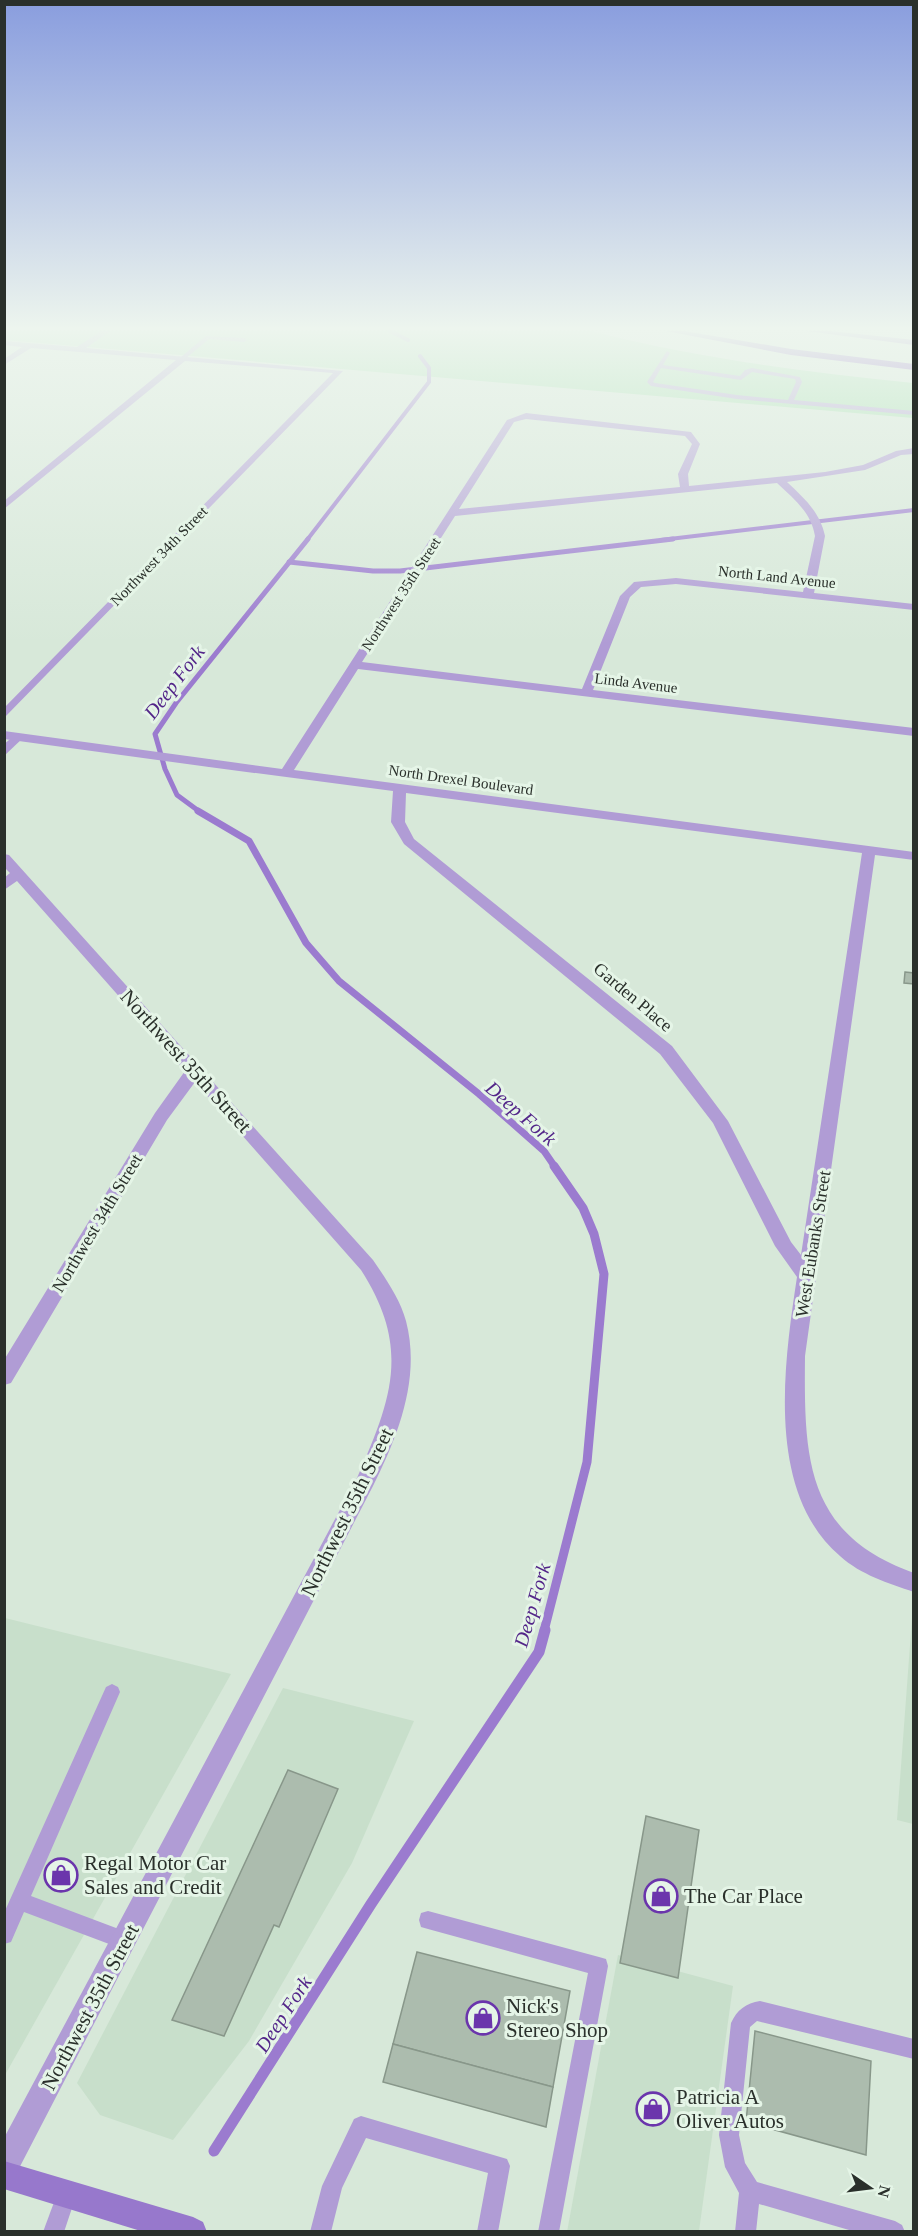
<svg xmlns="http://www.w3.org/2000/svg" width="918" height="2236" viewBox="0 0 918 2236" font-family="'Times New Roman',serif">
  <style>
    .built { fill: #c8dfcb }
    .green { fill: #a1dfab }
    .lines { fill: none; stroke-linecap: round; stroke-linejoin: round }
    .stream-far4 { stroke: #9b7bcf; stroke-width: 4 }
    .stream-far3 { stroke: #9b7bcf; stroke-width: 5 }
    .stream-far2 { stroke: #9b7bcf; stroke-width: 7 }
    .stream-far1 { stroke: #9b7bcf; stroke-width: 9 }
    .stream { stroke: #9b7bcf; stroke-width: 11 }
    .building { fill: #acbcae; stroke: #88978a; stroke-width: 1.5 }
    .service { fill: #b09cd5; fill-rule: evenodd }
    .minor { fill: #b09cd5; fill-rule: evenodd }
    .tertiary { fill: #b09cd5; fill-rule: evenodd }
    .secondary { fill: #9778cc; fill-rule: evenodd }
    .motorway { fill: #7841bc; fill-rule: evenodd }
    .labels { text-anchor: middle; stroke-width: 6; stroke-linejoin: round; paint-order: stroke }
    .far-street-label { font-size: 15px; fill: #2a302b; stroke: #e5f5e7 }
    .street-label { font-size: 18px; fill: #2a302b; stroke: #e5f5e7 }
    .water-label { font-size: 20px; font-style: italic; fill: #532689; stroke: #e5f5e7 }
    .near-street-label { font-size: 21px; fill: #2a302b; stroke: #e5f5e7 }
    .near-poi-label { font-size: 21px; fill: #2a302b; stroke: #e5f5e7; text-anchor: start }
  </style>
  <rect width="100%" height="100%" fill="#d7e8d9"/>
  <g class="built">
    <polygon points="5,1618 231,1674 5,2075"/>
    <polygon points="912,1618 914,1619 913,1824 897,1820"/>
    <polygon points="283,1688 414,1721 352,1863 249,2041 173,2140 100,2115 77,2083"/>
    <polygon points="618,1955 733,1986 699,2231 567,2232"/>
  </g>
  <path class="green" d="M 4,331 L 591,331 C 696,358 805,372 913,383 L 913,418 L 5,340 Z"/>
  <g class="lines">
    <g class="stream-far4">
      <polyline points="390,331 408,340"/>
      <polyline points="307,540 429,382 429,368 420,356"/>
      <polyline points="661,540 914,510"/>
    </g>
    <g class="stream-far3">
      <polyline points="289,562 373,571 400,571 673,539"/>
      <polyline points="200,812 177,795 165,769 155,734 176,703 308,539"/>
    </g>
    <polyline class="stream-far2" points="198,811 249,841 306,943 339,981 479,1094 544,1151 555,1167"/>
    <polyline class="stream-far1" points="544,1631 587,1462 604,1274 594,1234 583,1208 554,1166"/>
    <polyline class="stream" points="214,2151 371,1904 539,1652 545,1630"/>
  </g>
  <g class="building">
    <polygon points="905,972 914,973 914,984 904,983"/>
    <polygon points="288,1770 338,1789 279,1927 274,1925 224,2036 172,2020"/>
    <polygon points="646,1816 699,1830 678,1978 620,1963"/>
    <polygon points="417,1952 570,1991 553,2087 393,2044"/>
    <polygon points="755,2031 871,2061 866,2155 746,2122"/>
    <polygon points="393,2044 553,2087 546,2127 383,2082"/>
  </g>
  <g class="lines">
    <g class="service">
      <polygon points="206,336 244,338 247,340 244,342 209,339 185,359 181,359 181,357"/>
      <path d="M 667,351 L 670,353 L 663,365 L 740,376 L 745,370 L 752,368 L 800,377 L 802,382 L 794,400 L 914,411 L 914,415 L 737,399 L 651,386 L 647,382 ZM 661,368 L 741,380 L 752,372 L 795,379 L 796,382 L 788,400 L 737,395 L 655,383 L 653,382 Z"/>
      <polygon points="112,1684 118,1687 120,1692 31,1896 132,1934 134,1941 132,1948 125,1950 24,1912 11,1942 4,1944 4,1913 106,1687"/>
      <polygon points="428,1911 599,1957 606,1959 608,1966 559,2232 538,2232 588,1973 428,1929 421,1927 419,1920 421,1913"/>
      <path d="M 760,2001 L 914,2039 L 914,2059 L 757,2021 L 750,2027 L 739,2135 L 745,2163 L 757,2182 L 895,2221 L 902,2225 L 905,2232 L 856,2232 L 759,2204 L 756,2232 L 735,2232 L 739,2193 L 725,2167 L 719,2135 L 731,2023 C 737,2010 746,2003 760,2001 Z"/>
      <polygon points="361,2116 507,2159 510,2166 498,2232 477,2232 488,2173 366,2138 342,2188 331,2232 310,2232 322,2186 354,2119"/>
      <polygon points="67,2183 74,2186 77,2193 64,2232 43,2232 60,2186"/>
    </g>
    <g class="minor">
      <polygon points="101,331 110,331 86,348 343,371 4,718 4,708 333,373 185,361 4,509 4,501 176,360 31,348 4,365 4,359 22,347 4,345 4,341 77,347"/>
      <path d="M 526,413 L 691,432 L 700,444 L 688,474 L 689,486 L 825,472 L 863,465 L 896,451 L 914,448 L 914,454 L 901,455 L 865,470 L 787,482 C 804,498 820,512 825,536 L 814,593 L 914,604 L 914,610 L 676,584 L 641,587 L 630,597 L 593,690 L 914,728 L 914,736 L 358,669 L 294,770 L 914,852 L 914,860 L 875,855 L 805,1356 C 804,1458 805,1534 914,1573 L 914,1592 C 888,1583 861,1575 840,1556 C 765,1492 784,1363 797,1277 L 775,1246 L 713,1123 L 660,1054 L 404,844 L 391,822 L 393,791 L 209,767 L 203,763 L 209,759 L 282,769 L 507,420 ZM 526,419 L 685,436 L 692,444 L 678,474 L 680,487 L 459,509 L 514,422 ZM 777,483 C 794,499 811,512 815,536 L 803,592 L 676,578 L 634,582 L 620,596 L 582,689 L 362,662 L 455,516 ZM 406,793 L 862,853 L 801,1255 L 791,1242 L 728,1121 L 672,1046 L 414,839 L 405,822 Z"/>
      <polygon points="18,733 24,737 4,756 4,744"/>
      <path d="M 4,854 L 9,855 L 373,1260 C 386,1279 400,1299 406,1321 C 421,1378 398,1436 373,1486 L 14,2178 L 4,2182 L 4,2138 L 357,1478 C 392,1398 411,1348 361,1270 L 195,1082 L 167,1120 L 11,1383 L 4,1385 L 4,1360 L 155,1113 L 185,1071 L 17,881 L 4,890 L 4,878 L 10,873 L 4,867 Z"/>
    </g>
    <polygon class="tertiary" points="4,731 209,759 215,763 209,767 4,739"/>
    <polygon class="secondary" points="4,2161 193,2217 203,2222 207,2232 144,2232 4,2189"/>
    <g class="motorway">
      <polygon points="666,331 684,331 791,349 914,364 914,370 791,355"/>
      <polygon points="806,331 831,331 914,340 914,345"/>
    </g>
  </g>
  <linearGradient id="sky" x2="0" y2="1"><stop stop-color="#899dde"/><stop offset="0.51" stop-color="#edf5ee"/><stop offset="1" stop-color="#edf5ee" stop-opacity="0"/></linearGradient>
  <rect width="918" height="644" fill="url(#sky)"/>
  <defs>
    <g id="shop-ring" transform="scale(1.725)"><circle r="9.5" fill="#e5f5e7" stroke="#6b35ac" stroke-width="1.5"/><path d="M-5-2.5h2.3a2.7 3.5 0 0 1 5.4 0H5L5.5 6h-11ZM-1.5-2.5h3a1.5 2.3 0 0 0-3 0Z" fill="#6b35ac"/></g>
  </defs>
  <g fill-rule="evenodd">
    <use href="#shop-ring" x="61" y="1875"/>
    <use href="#shop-ring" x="661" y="1896"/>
    <use href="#shop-ring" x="483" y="2018"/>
    <use href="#shop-ring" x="653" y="2109"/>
  </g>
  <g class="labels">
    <g class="far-street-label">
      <text transform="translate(159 556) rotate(-46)" y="5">Northwest 34th Street</text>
      <text transform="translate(777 577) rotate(6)" y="5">North Land Avenue</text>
      <text transform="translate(401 594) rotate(-57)" y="5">Northwest 35th Street</text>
      <text transform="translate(636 683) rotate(7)" y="5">Linda Avenue</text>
      <text transform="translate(461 780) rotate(8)" y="5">North Drexel Boulevard</text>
    </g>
    <g class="street-label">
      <text transform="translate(633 997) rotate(40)" y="6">Garden Place</text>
      <text transform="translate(97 1223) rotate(-59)" y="6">Northwest 34th Street</text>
      <text transform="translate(813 1244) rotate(-81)" y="6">West Eubanks Street</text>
    </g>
    <g class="water-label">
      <text transform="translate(174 682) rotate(-53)" y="7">Deep Fork</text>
      <text transform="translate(521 1113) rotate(41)" y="7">Deep Fork</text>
      <text transform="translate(532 1605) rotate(-74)" y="7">Deep Fork</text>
      <text transform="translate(283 2014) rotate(-57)" y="7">Deep Fork</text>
    </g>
    <g class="near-street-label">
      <text transform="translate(186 1061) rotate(48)" y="7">Northwest 35th Street</text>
      <text transform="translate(347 1512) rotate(-64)" y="7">Northwest 35th Street</text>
      <text transform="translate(90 2007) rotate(-62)" y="7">Northwest 35th Street</text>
    </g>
    <g class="near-poi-label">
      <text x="84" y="1870">Regal Motor Car<tspan x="84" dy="24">Sales and Credit</tspan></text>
      <text x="684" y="1903">The Car Place</text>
      <text x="506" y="2013">Nick's<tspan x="506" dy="24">Stereo Shop</tspan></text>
      <text x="676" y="2104">Patricia A<tspan x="676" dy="24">Oliver Autos</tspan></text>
    </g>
  </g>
  <rect width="918" height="2236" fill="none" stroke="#2a302b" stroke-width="12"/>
  <g transform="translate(870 2188) rotate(104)" stroke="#e5f5e7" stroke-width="4.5" paint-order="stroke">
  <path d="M0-4.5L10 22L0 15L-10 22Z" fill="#2a302b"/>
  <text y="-9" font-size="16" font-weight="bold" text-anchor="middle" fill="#2a302b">N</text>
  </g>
</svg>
